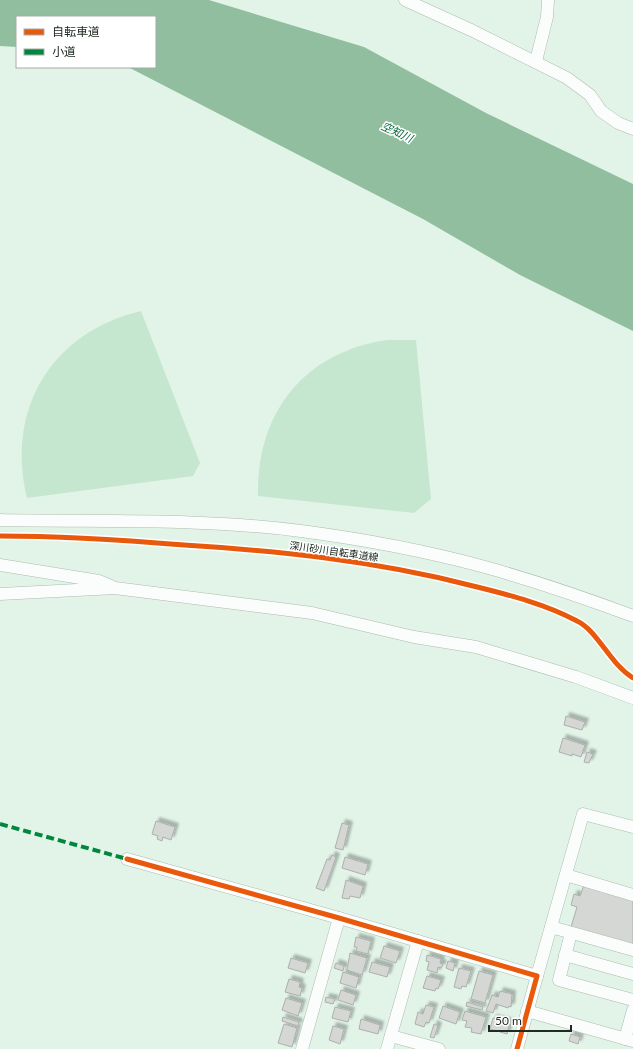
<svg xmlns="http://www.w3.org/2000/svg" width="633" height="1049" viewBox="0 0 633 1049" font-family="Lato,'Noto Sans JP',sans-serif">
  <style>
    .green { fill: #c5e7cf }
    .water { fill: #90be9e }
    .building { fill: #d5d7d5; stroke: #adafad; filter: url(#shadow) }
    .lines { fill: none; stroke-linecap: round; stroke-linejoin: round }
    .minor-casing { stroke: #acbab0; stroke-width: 13 }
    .minor { stroke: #fbfdfc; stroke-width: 12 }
    .quiet { stroke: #00873e; stroke-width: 4; stroke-dasharray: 8 4; stroke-linecap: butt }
    .cycleway-casing { stroke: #fff; stroke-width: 8 }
    .cycleway { stroke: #e8590c; stroke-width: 5 }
    .labels { text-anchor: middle; stroke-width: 3; stroke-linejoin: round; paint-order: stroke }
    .street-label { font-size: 10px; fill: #202c23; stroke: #fff }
    .water-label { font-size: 11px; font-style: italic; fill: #016736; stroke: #fff }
  </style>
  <defs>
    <filter id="shadow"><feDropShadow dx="3.5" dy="-3.5" stdDeviation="1" flood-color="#0004"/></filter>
  </defs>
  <rect width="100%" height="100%" fill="#e2f4e8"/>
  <g class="green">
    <path d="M 141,311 L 200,463 L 193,476 L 27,498 C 5,409 52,332 141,311 Z"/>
    <path d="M 387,340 L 416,340 L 431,499 L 414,513 L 258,496 C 256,413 304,352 387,340 Z"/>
  </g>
  <polygon class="water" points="0,0 209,0 364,47 486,113 633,184 633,331 520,275 423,219 128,67 155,67 155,17 17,17 17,47 0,46"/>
  <g class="building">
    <polygon points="566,716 585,722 582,730 564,725"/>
    <polygon points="563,738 585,745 581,757 572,754 572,756 559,752"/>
    <polygon points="587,752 593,754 589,763 584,762"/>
    <polygon points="156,821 175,827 171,840 163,837 162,841 157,839 158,836 152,834"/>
    <polygon points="342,823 349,825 343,850 335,848"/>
    <polygon points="332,855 336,857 324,891 316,888 327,859 330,860"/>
    <polygon points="345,857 368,864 365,875 342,868"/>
    <polygon points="346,880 363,886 360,898 350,896 349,899 342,898"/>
    <polygon points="584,885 633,900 633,945 571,927 577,907 571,905 574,894 580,896"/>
    <polygon points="356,937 371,941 368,954 356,951 357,947 354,947"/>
    <polygon points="384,946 400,951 396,963 380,958"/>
    <polygon points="350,953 367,958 362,975 347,970"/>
    <polygon points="427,955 441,959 440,963 443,964 441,968 438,967 437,973 427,970 429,962 426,961"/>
    <polygon points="291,958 308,963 305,973 288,968"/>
    <polygon points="448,961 455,963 453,971 446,968"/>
    <polygon points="372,962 390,967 387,977 369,972"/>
    <polygon points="336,963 344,966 343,971 334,968"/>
    <polygon points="459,968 471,971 466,987 462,986 461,989 454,987"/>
    <polygon points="479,971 493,975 485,1003 471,999"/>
    <polygon points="343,972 359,977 356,988 340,983"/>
    <polygon points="427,976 441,980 438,989 436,988 435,991 423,988"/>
    <polygon points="289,979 300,982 299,987 302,988 300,996 285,992"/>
    <polygon points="341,990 356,995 353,1005 338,1000"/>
    <polygon points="500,991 512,994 511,1007 509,1006 508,1008 496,1004 493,1013 486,1011 492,995 498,997"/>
    <polygon points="326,997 335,999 333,1004 325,1002"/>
    <polygon points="286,998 302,1003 298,1016 282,1010"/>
    <polygon points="467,1002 483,1007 482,1010 466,1006"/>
    <polygon points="426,1005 434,1007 429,1023 426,1022 424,1027 415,1024 418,1012 423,1014"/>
    <polygon points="443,1006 460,1012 456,1024 439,1018"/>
    <polygon points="335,1007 351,1011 348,1022 332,1018"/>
    <polygon points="465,1011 486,1017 481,1034 471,1032 472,1028 465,1027 467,1021 462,1020"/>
    <polygon points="283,1017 299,1022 298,1026 282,1021"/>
    <polygon points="493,1018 510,1022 507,1034 490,1029"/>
    <polygon points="361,1019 380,1025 378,1034 359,1029"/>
    <polygon points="284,1024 297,1028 292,1047 278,1043"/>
    <polygon points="434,1024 438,1026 434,1038 430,1037"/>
    <polygon points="333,1026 344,1029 340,1044 329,1040"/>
    <polygon points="571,1034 580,1037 578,1044 569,1041"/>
  </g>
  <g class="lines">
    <g class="minor-casing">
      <g id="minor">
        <polyline points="405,0 471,30 567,78 590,95 601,111 618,123 633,129"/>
        <polyline points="536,61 547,17 548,0"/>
        <path d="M 0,520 C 100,522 202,518 301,531 C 362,539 426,551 485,567 C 535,581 585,598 633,616"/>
        <polyline points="0,565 99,581 111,586"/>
        <polyline points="0,594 115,588 312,613 414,637 476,647 576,677 633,698"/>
        <polyline points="127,859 339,918 537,976 517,1049"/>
        <polyline points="566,875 633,895"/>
        <polyline points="551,927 633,950"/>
        <polyline points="571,933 559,980 633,1000"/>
        <polyline points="565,955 633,974"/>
        <polyline points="537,976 583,814 633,827"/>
        <polyline points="527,1011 633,1041"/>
        <polyline points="391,1036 439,1049"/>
        <polyline points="625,1039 633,1010"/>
        <polyline points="302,1049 339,918"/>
        <polyline points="387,1049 418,941"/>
      </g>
    </g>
    <use href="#minor" class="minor"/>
    <polyline class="quiet" points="0,824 127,859"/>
    <g class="cycleway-casing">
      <g id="cycleway">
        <path d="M 0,536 C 62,536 123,540 184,545 C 280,551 376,561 469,585 C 505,594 544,603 577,621 C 598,631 609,663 633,678"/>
        <polyline points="127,859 339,918 537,976 517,1049"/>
      </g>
    </g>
    <use href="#cycleway" class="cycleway"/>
  </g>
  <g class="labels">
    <g class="street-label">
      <text transform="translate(334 551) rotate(8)" y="4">深川砂川自転車道線</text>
    </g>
    <g class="water-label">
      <text transform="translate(397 132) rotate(25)" y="4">空知川</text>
    </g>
  </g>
  <rect x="16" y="16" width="140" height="52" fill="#ffffff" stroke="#a6aba7"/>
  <rect x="24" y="29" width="20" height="6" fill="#e8590c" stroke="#a6aba7"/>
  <text x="52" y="36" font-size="12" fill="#202c23">自転車道</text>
  <rect x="24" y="49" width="20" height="6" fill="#00873e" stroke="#a6aba7"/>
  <text x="52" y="56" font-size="12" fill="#202c23">小道</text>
  <path d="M489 1025v6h82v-6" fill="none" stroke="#202c23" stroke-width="2"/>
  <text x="495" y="1025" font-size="12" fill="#202c23" stroke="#ffffff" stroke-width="3" paint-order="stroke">50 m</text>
</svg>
